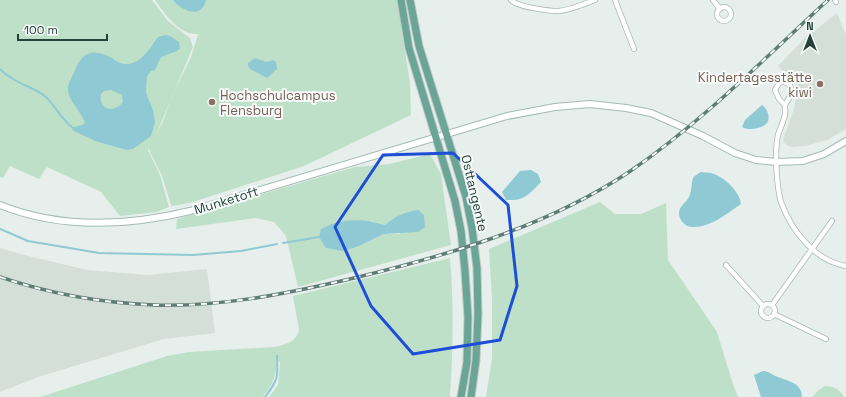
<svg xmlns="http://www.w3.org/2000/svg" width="846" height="397" viewBox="0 0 846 397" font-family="'Space Grotesk',sans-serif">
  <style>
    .built { fill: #d4dfda }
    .green { fill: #bfe0c8; fill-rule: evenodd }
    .water { fill: #8ec9d4; fill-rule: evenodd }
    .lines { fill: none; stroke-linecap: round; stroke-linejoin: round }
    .stream { stroke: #8ec9d4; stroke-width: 2 }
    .street-casing { stroke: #a8b8b2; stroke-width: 6 }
    .secondary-casing { stroke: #a4bbb3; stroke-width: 8 }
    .primary-casing { stroke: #c2cac8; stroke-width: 9 }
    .street { stroke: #fff; stroke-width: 4.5 }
    .secondary { stroke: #fff; stroke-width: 6 }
    .primary { stroke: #6aa596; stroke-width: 7 }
    .rail-casing { stroke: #5f7d75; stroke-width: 3.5 }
    .rail { stroke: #f7fbf9; stroke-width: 2; stroke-dasharray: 6; stroke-linecap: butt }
    .marked { fill: none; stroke: #1d4ed8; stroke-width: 3; stroke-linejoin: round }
    .education-dot { fill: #8d6e63; stroke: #f7fbf9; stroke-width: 1.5 }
    .labels { text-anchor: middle; stroke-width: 4; stroke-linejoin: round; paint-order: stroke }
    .education-label { font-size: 13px; fill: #785e54; stroke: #f7fbf9; text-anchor: end }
    .street-label { font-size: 13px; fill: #24423a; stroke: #f7fbf9 }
  </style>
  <rect width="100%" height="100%" fill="#e6efeb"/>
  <g class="built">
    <polygon points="837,13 846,35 846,129 827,140 805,146 790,147 783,142 784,137 794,109 797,88 792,80 778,66 804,39"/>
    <polygon points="0,248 20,254 87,270 148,275 207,269 215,333 164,339 38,377 0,392"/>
  </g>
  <g class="green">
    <path d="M 0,0 L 152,0 L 168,21 L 190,38 L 193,47 L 155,137 L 163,121 L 172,96 L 191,57 L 198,34 C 180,36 164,13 155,0 L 397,0 L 410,83 L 411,115 L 304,166 L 193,202 L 173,206 L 171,205 L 162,176 L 151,154 L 149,148 L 148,150 L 160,175 L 169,207 L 157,212 L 120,216 L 101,192 L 47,167 L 39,179 L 10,166 L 3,178 L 0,177 Z"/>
    <path d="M 430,154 L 441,174 L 451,245 L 298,287 L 286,236 L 274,222 L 256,218 L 176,229 L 177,219 L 355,167 L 389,164 ZM 391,220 L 400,234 L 384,234 L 359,246 L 371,221 L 385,225 Z"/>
    <polygon points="600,202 615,214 641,214 666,203 668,260 717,332 732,381 738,397 486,397 492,358 492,299 489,249"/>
    <path d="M 450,258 C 454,304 453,350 450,397 L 269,397 L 278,385 L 280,362 L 277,362 C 275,379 274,382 263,397 L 40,397 L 167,356 L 189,352 L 275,347 C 285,345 298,341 299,329 L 293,296 Z"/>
    <path d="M 825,386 C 833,386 840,389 844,397 L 812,397 L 819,390 Z"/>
  </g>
  <g class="water">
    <path d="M 173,0 L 206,0 C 201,20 182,11 173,0 Z"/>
    <path d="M 166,35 L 170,36 L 179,42 L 180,48 L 177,51 L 161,57 L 155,70 L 151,71 L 147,76 L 146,93 L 153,110 L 155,122 L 151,136 L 133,149 L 127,150 L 95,141 L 72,130 L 74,127 L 82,125 L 85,123 C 81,111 70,103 68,91 C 67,84 73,76 75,70 C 82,54 90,48 108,56 C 114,58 119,65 127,64 C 142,63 150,48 158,37 ZM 111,90 L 118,93 L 122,95 L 123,102 C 115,113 98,111 101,94 L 104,91 Z"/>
    <polygon points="255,58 266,62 273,60 276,62 277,69 267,78 250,69 248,66 248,63"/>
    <path d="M 762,105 C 767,108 771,118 767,123 C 762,129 748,131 742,127 L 745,120 Z"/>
    <path d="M 531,170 L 538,174 L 541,182 C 528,195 525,201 506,200 L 502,192 L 520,171 Z"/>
    <path d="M 701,172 C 705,173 710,172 714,174 C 725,178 740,192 741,204 C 726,214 707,231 687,226 C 683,223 679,219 679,213 C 679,206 686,203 689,197 C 692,191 691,184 693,178 C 695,175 698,174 701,172 Z"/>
    <path d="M 418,210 L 424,215 L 425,227 L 418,232 L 384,234 L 359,246 L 343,251 L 326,248 L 319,237 L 321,229 C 341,218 363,218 385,225 C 395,216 405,212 418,210 Z"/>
    <path d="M 763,371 C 769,371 772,375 778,377 C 788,381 802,383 802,397 L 761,397 L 754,375 Z"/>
  </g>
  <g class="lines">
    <g class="stream">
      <path d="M 0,69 C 3,72 6,75 10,77 C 21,85 35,88 46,97 C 56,107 61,119 73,128"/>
      <polyline points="0,229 28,241 99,253 193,255 241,251 277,244"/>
      <polyline points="283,243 319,237"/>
      <path d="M 265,397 C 278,380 278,378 277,356"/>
    </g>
    <g class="street-casing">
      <g id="street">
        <path d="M 511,0 C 517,7 549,11 559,11 C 571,10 584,4 595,0"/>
        <polyline points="615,0 634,49"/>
        <polyline points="713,0 720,9"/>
        <polyline points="835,0 836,2"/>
        <circle cx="724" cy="14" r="7"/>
        <path d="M 785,105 L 779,99 L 775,90 L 779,83 L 783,81 L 790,85 C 794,95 789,97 785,105 C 784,107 786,111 785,114 C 784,121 780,128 778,135 C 776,143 776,153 776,162 C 777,175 777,189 781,202 C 791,230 815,261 846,266"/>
        <polyline points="726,265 763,306"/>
        <circle cx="768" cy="311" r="7"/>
        <polyline points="772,305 832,221"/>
        <polyline points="774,314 826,339"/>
      </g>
    </g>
    <g class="secondary-casing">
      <path id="secondary" d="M 0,205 C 60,229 128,226 190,211 L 507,116 L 555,107 L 590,104 L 626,108 L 651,113 L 703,136 L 735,153 L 756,160 L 776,162 L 803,161 L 824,154 L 846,141"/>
    </g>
    <g class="primary-casing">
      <g id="primary">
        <polyline points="401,0 409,48 455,201 461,231 465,271 468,317 467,362 461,397"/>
        <polyline points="410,0 419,46 466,197 472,228 477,268 478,314 476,360 471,397"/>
      </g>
    </g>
    <use href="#street" class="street"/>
    <use href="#secondary" class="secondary"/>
    <use href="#primary" class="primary"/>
    <g class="rail-casing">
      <path id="rail" d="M 0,277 C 50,294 101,303 154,305 C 221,307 285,294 350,279 C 446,256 546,227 629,172 C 702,122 764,59 828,0"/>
    </g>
    <use href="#rail" class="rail"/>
  </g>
  <path class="marked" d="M 453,153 L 508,205 L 517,286 L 500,340 L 413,354 L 371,306 L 335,227 L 383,155 Z"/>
  <g class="education-dot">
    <circle cx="820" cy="84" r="4"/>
    <circle cx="212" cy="102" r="4"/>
  </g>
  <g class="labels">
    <g class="education-label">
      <text x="812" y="82">Kindertagesstätte<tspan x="812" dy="15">kiwi</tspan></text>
      <text x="220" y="100" text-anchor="start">Hochschulcampus<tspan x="220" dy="15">Flensburg</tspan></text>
    </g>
    <g class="street-label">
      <text transform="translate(475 193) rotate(77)" y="5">Osttangente</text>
      <text transform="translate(226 200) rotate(-17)" y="5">Munketoft</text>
    </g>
  </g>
  <g transform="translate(810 36)" stroke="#f7fbf9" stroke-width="3" paint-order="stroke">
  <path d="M0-3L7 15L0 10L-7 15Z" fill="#24423a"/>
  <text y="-6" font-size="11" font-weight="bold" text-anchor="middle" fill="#24423a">N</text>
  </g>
  <path d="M18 34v6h89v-6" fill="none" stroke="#24423a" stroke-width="2"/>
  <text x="24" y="34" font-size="12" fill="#24423a" stroke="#f7fbf9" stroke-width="3" paint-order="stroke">100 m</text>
</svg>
